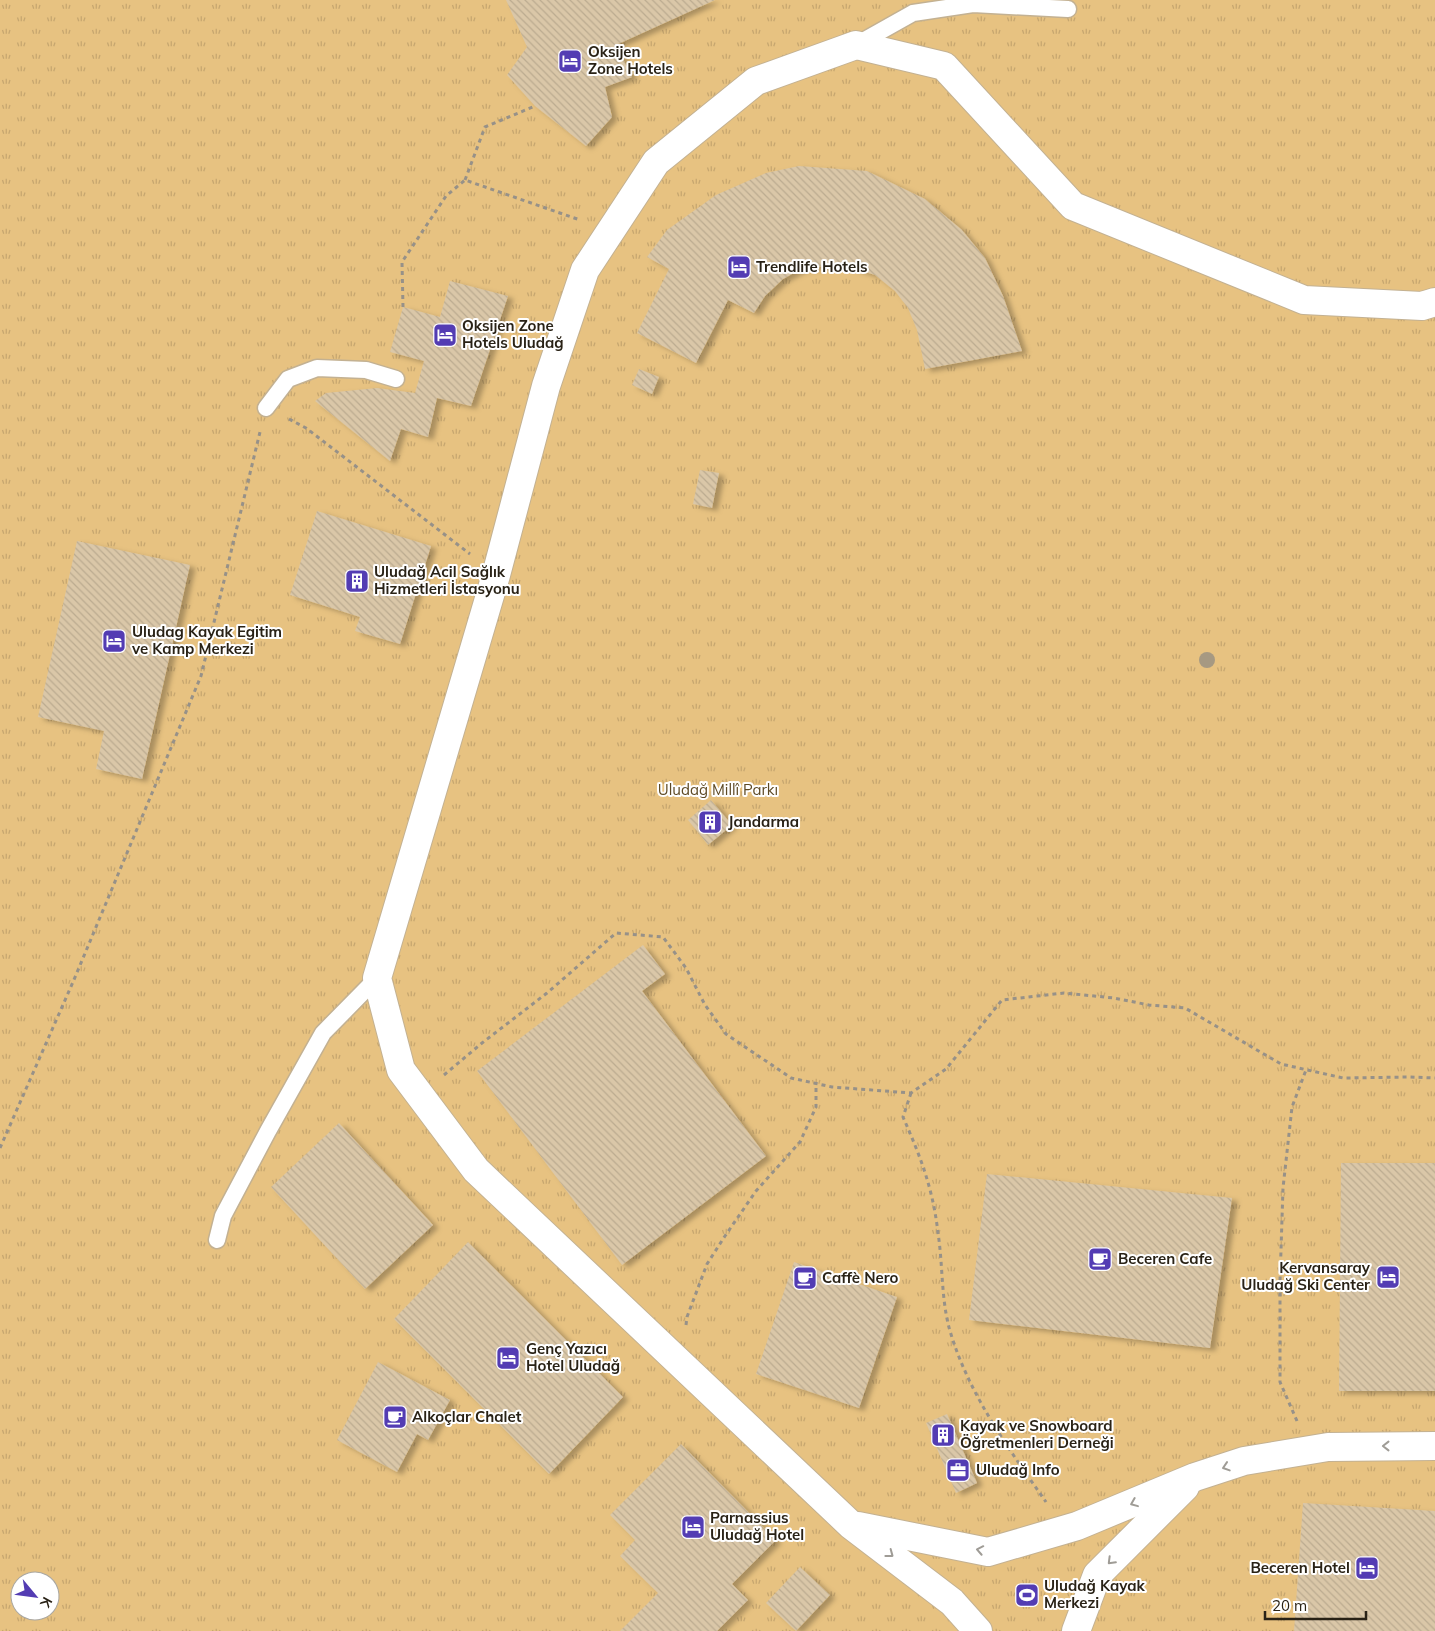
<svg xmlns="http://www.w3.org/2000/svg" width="1435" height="1631" viewBox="0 0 1435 1631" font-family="Mulish,sans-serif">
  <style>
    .park { fill: url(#park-tufts); fill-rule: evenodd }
    .building { fill: url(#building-back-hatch); filter: url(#shadow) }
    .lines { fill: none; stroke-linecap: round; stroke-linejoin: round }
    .lane-casing { stroke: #c3b192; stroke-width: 19 }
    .street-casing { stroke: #c3b192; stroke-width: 30 }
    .path { stroke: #979188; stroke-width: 3; stroke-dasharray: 4 4; stroke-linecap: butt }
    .lane { stroke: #fff; stroke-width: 16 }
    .street { stroke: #fff; stroke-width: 28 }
    .tree { fill: #a69982 }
    .oneway { stroke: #9f9c96 }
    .labels { text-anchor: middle; stroke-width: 4; stroke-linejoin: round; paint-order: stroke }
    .poi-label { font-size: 15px; font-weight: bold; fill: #292216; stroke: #fff; text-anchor: start }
    .park-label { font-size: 15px; fill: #5d4924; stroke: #fff }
  </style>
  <defs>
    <pattern id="park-tufts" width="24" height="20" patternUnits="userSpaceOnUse" patternTransform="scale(1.25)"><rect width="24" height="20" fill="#e7c281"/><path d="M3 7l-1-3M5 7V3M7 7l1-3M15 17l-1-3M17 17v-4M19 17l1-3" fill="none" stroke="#c6a66f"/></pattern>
    <pattern id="building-back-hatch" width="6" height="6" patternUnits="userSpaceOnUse" patternTransform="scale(1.25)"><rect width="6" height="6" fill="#dac7a8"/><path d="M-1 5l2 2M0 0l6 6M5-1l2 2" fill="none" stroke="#bbab90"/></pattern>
    <filter id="shadow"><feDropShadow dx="5.5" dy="3" stdDeviation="2.5" flood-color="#0004"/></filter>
  </defs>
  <rect width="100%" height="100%" fill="#fffbf5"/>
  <path class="park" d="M 0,0 L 1435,0 L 1435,1631 L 0,1631 ZM 20,1581 L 50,1581 L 50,1611 L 20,1611 Z"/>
  <g class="building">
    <polygon points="506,0 715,0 616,45 632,77 605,87 612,117 586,146 535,106 507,75 527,47"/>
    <polygon points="799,166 867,171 925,199 962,230 985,258 1003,296 1022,351 925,369 917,330 908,308 895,291 875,275 840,264 801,269 783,279 765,296 754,313 728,300 696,363 637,333 669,269 647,257 667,230 716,195 766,173"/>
    <polygon points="450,281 508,296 471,406 437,398 428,437 401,429 390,461 315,401 326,393 377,388 415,393 424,361 390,352 403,307 440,317"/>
    <polygon points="639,369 659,377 652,394 632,385"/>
    <polygon points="700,470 719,473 712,508 693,504"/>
    <polygon points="317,511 431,546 400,644 355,631 360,617 290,595"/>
    <polygon points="77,541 190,565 142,779 96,769 104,731 38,717"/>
    <polygon points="711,800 732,825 708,845 688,820"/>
    <polygon points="643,945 665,974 642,991 766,1156 622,1265 477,1071"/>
    <polygon points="339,1123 433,1225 365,1289 271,1187"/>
    <polygon points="1341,1163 1435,1163 1435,1391 1339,1391"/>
    <polygon points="987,1174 1232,1198 1210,1348 969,1320"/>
    <polygon points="468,1242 623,1397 549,1474 394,1319"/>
    <polygon points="794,1262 897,1297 859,1408 756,1374"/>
    <polygon points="378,1362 450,1400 428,1440 417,1434 397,1472 337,1440"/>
    <polygon points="947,1414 977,1483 956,1493 926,1423"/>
    <polygon points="681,1444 776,1540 732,1584 748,1600 717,1631 620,1631 658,1593 620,1556 635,1540 610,1515"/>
    <polygon points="1303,1503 1435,1511 1435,1631 1294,1631"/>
    <polygon points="800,1567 830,1595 796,1631 766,1603"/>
  </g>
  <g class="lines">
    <g class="lane-casing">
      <g id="lane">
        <polyline points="856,45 913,13 973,4 1068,9"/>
        <polyline points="266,408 288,379 317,368 366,370 396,379"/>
        <polyline points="217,1240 223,1216 268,1131 323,1033 377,978"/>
      </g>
    </g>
    <g class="street-casing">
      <g id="street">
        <polyline points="858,1526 988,1552 1077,1526 1195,1477 1244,1461 1328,1447 1435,1446"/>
        <polyline points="978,1631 952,1602 851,1525 476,1170 401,1070 377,978 496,575 546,386 585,270 656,162 756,81 856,45 944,66 1073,206 1304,300 1422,306 1435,302"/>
        <polyline points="1076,1631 1097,1575 1185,1487"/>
      </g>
    </g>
    <g class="path">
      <polyline points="465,180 485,127 535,106"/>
      <polyline points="403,307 402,262 446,196 465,180 580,220"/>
      <polyline points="289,419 306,428 470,554"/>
      <polyline points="444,1075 482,1043 547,993 616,933 663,937 686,968 705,1005 726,1034 791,1078 832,1087 911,1093 946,1069 1002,1000 1064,993 1114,998 1149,1005 1185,1008 1281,1064 1343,1078 1410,1077 1435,1078"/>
      <path d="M 911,1093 L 903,1117 C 921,1158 933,1189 938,1233 C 943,1265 941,1300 950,1331 C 969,1395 1009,1449 1046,1502"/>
      <polyline points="0,1148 73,982 201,676 260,432"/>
      <polyline points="686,1325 687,1317 707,1264 725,1236 756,1191 800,1142 816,1107 816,1084"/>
      <polyline points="1297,1421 1280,1382 1280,1281 1283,1188 1292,1107 1306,1070"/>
    </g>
    <use href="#lane" class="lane"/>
    <use href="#street" class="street"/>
  </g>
  <circle class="tree" cx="1207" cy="660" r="8"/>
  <defs><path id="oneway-chevron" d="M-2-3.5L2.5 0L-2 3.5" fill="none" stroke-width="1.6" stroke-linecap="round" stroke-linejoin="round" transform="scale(1.25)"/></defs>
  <g class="oneway">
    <use href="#oneway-chevron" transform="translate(1386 1446) rotate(180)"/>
    <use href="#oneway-chevron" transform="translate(1226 1467) rotate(162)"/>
    <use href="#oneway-chevron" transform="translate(1134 1503) rotate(158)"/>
    <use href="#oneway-chevron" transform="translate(980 1550) rotate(-169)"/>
    <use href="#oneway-chevron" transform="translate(890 1554) rotate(37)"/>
    <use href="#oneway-chevron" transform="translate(1111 1561) rotate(135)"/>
  </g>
  <defs>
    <g id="hotel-square" transform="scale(1.25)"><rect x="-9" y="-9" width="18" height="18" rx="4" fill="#533cb3" stroke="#fff"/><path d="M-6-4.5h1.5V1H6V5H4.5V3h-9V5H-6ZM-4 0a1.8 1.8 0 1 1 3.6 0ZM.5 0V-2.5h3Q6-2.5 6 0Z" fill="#fff"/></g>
    <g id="building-square" transform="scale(1.25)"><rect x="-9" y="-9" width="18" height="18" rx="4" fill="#533cb3" stroke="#fff"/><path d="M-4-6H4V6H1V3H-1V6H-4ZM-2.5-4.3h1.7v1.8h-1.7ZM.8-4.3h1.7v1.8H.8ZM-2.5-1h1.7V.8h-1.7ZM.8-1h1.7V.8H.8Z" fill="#fff"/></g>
    <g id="cafe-square" transform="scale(1.25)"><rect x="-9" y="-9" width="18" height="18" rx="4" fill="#533cb3" stroke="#fff"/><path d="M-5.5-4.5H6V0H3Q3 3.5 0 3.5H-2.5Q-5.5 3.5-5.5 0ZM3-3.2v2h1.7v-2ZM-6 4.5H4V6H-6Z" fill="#fff"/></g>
    <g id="office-square" transform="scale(1.25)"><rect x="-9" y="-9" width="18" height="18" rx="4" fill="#533cb3" stroke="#fff"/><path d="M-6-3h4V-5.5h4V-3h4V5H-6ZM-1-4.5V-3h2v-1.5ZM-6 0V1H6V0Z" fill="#fff"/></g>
    <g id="stadium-square" transform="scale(1.25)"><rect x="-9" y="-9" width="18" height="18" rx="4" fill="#533cb3" stroke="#fff"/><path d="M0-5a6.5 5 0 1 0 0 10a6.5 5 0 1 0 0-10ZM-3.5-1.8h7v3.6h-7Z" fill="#fff"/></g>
  </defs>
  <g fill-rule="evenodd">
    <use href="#hotel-square" x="570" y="61"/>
    <use href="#hotel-square" x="739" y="267"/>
    <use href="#hotel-square" x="445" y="335"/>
    <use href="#building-square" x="357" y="581"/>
    <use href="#hotel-square" x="114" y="641"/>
    <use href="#building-square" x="710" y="822"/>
    <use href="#cafe-square" x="1100" y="1259"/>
    <use href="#hotel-square" x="1388" y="1277"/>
    <use href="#cafe-square" x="805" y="1278"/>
    <use href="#hotel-square" x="508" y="1358"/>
    <use href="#cafe-square" x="395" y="1417"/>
    <use href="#building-square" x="943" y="1435"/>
    <use href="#office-square" x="958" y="1470"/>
    <use href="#hotel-square" x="693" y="1527"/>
    <use href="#hotel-square" x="1367" y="1568"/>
    <use href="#stadium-square" x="1027" y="1595"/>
  </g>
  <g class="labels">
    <g class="poi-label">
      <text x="588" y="57">Oksijen<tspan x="588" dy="17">Zone Hotels</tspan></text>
      <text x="756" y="272">Trendlife Hotels</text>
      <text x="462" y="331">Oksijen Zone<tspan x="462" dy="17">Hotels Uludağ</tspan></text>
      <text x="374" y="577">Uludağ Acil Sağlık<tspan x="374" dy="17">Hizmetleri İstasyonu</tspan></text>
      <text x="132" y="637">Uludag Kayak Egitim<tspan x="132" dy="17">ve Kamp Merkezi</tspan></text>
      <text x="728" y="827">Jandarma</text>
      <text x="1118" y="1264">Beceren Cafe</text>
      <text x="1370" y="1273" text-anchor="end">Kervansaray<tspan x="1370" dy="17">Uludağ Ski Center</tspan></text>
      <text x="822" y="1283">Caffè Nero</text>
      <text x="526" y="1354">Genç Yazıcı<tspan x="526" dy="17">Hotel Uludağ</tspan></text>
      <text x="412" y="1422">Alkoçlar Chalet</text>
      <text x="960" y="1431">Kayak ve Snowboard<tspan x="960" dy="17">Öğretmenleri Derneği</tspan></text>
      <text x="976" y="1475">Uludağ Info</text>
      <text x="710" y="1523">Parnassius<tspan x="710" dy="17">Uludağ Hotel</tspan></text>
      <text x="1350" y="1573" text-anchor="end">Beceren Hotel</text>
      <text x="1044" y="1591">Uludağ Kayak<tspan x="1044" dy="17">Merkezi</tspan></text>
    </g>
    <g class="park-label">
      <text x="718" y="795">Uludağ Millî Parkı</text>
    </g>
  </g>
  <g transform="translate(35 1596) rotate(119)"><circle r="24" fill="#ffffff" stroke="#a9a7a2"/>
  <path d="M0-4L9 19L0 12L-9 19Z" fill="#533cb3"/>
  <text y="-8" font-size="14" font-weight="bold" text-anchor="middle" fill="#292216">K</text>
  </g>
  <path d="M1265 1611v8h101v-8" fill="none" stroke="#292216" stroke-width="2.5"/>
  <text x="1272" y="1611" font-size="15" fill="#292216" stroke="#ffffff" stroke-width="4" paint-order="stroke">20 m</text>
</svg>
